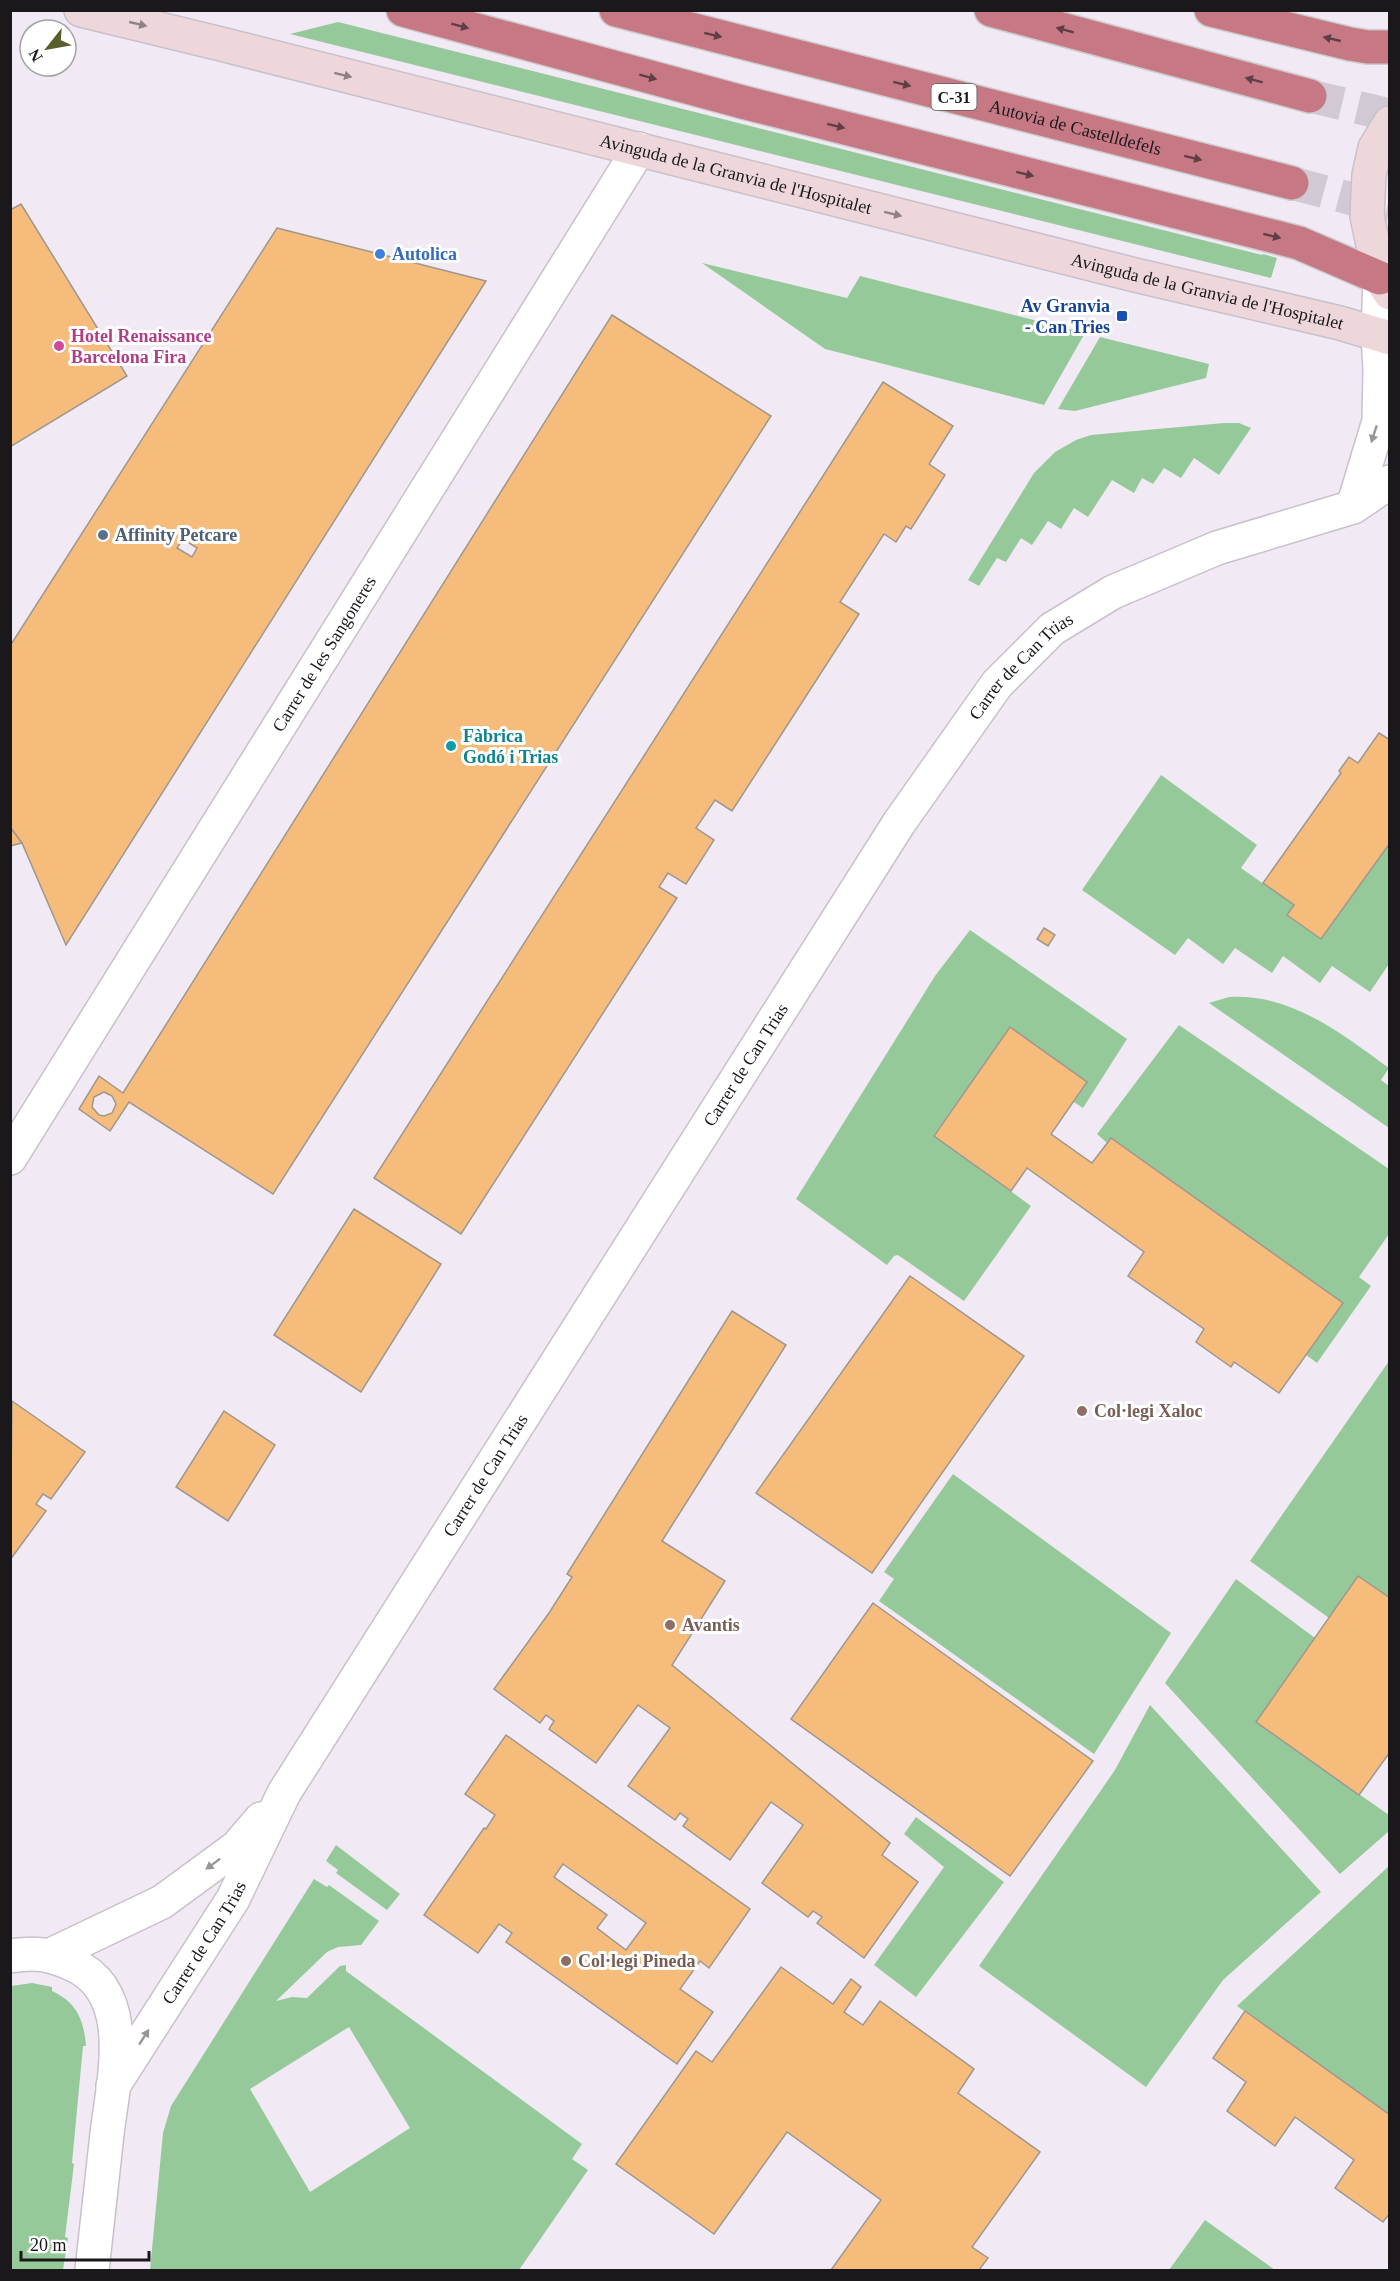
<svg xmlns="http://www.w3.org/2000/svg" width="1400" height="2281" viewBox="0 0 1400 2281" font-family="'Times New Roman',serif">
  <style>
    .green { fill: #96c99a; fill-rule: evenodd }
    .building { fill: #f5bc7c; stroke: #9f978f; stroke-width: 1.5; fill-rule: evenodd }
    .lines { fill: none; stroke-linecap: round; stroke-linejoin: round }
    .motorway-tunnel { stroke: #d1cad4; stroke-width: 33; stroke-dasharray: 33 16; stroke-linecap: butt }
    .minor-casing { stroke: #c8c1cb; stroke-width: 36 }
    .secondary-casing { stroke: #c8c1cb; stroke-width: 36 }
    .motorway-casing { stroke: #cdcccd; stroke-width: 36 }
    .minor { stroke: #fff; stroke-width: 33 }
    .secondary { stroke: #eed7da; stroke-width: 33 }
    .motorway { stroke: #c67985; stroke-width: 33 }
    .oneway { fill: #8f8184 }
    .oneway2 { fill: #5f3f45 }
    .oneway3 { fill: #989798 }
    .shop-dot { fill: #3f7fe0; stroke: #fff; stroke-width: 2 }
    .transit-dot { fill: #1a4fb4; stroke: #fff; stroke-width: 2 }
    .hotel-dot { fill: #d1479c; stroke: #fff; stroke-width: 2 }
    .service-dot { fill: #5c6f8a; stroke: #fff; stroke-width: 2 }
    .culture-dot { fill: #0f9aa8; stroke: #fff; stroke-width: 2 }
    .education-dot { fill: #8d6e63; stroke: #fff; stroke-width: 2 }
    .labels { text-anchor: middle; stroke-width: 6; stroke-linejoin: round; paint-order: stroke }
    .shield { fill: #fff; stroke: #5f5d5f; stroke-width: 1.5 }
    .shield-label { font-size: 16px; font-weight: bold; fill: #1a181b }
    .street-label { font-size: 18px; fill: #1a181b; stroke: #fff }
    .shop-label { font-size: 18px; font-weight: bold; fill: #366cbe; stroke: #fff; text-anchor: start }
    .transit-label { font-size: 18px; font-weight: bold; fill: #164399; stroke: #fff; text-anchor: end }
    .hotel-label { font-size: 18px; font-weight: bold; fill: #b23c85; stroke: #fff; text-anchor: start }
    .service-label { font-size: 18px; font-weight: bold; fill: #4e5e75; stroke: #fff; text-anchor: start }
    .culture-label { font-size: 18px; font-weight: bold; fill: #0d838f; stroke: #fff; text-anchor: start }
    .education-label { font-size: 18px; font-weight: bold; fill: #785e54; stroke: #fff; text-anchor: start }
  </style>
  <rect width="100%" height="100%" fill="#f1eaf5"/>
  <g class="green">
    <polygon points="338,22 1262,255 1263,254 1277,258 1271,278 290,34"/>
    <polygon points="702,263 847,298 860,276 1085,333 1044,405 825,349"/>
    <polygon points="1100,337 1209,364 1206,378 1075,411 1058,409"/>
    <polygon points="1224,423 1239,423 1251,428 1219,475 1194,458 1181,478 1164,468 1153,484 1142,478 1134,493 1112,480 1088,517 1074,508 1061,529 1048,521 1032,545 1021,538 1006,562 997,558 979,586 968,580 1034,473 1055,452 1076,440 1091,435"/>
    <polygon points="1161,775 1257,845 1241,868 1294,905 1287,916 1321,939 1389,843 1389,964 1370,992 1332,966 1320,983 1283,956 1272,973 1235,948 1223,964 1188,938 1175,955 1082,890"/>
    <polygon points="970,930 1127,1039 1083,1108 1074,1102 1087,1082 1010,1027 934,1135 1031,1206 964,1301 898,1255 894,1256 887,1265 796,1199 935,976"/>
    <path d="M 1229,997 C 1291,993 1342,1034 1389,1068 L 1381,1080 L 1389,1086 L 1389,1128 L 1209,1003 Z"/>
    <polygon points="1179,1025 1389,1169 1389,1234 1359,1277 1371,1286 1317,1363 1306,1355 1343,1303 1111,1138 1107,1143 1097,1134"/>
    <polygon points="1389,1361 1389,1598 1358,1576 1329,1618 1250,1561"/>
    <polygon points="953,1474 1171,1633 1094,1754 879,1601 894,1579 884,1572"/>
    <polygon points="1236,1579 1315,1638 1256,1722 1389,1815 1389,1831 1340,1874 1165,1683"/>
    <polygon points="1150,1705 1321,1892 1223,1980 1146,2087 979,1966 1115,1770"/>
    <polygon points="916,1817 1004,1882 916,1997 874,1965 944,1867 904,1834"/>
    <polygon points="336,1845 400,1894 387,1910 336,1873 338,1870 326,1861"/>
    <polygon points="1389,1866 1389,2115 1237,2006"/>
    <path d="M 314,1879 L 327,1887 L 329,1885 L 379,1921 L 361,1945 L 338,1947 L 327,1952 L 276,2001 L 292,1997 L 307,1998 L 340,1966 L 346,1965 L 346,1971 L 582,2144 L 572,2159 L 588,2170 L 519,2270 L 150,2270 L 163,2133 L 171,2106 ZM 349,2027 L 410,2128 L 310,2192 L 250,2089 Z"/>
    <path d="M 32,1983 L 52,1987 L 52,1991 C 76,2002 84,2019 86,2046 L 83,2046 L 72,2163 L 74,2164 L 65,2237 L 68,2238 L 63,2270 L 11,2270 L 11,1986 Z"/>
    <polygon points="1205,2220 1275,2270 1169,2270"/>
  </g>
  <g class="building">
    <polygon points="21,204 127,376 10,447 10,210"/>
    <path d="M 277,228 L 486,281 L 66,945 L 22,843 L 10,827 L 10,646 ZM 183,539 L 197,548 L 192,557 L 177,548 Z"/>
    <path d="M 612,315 L 771,416 L 273,1194 L 129,1102 L 110,1131 L 79,1109 L 99,1076 L 123,1093 ZM 104,1092 L 112,1096 L 116,1104 L 112,1113 L 104,1116 L 99,1115 L 92,1107 L 94,1097 Z"/>
    <polygon points="883,382 953,426 929,464 945,475 911,529 906,526 896,542 884,534 840,602 859,614 732,811 715,800 696,828 714,840 686,884 668,873 659,887 677,898 461,1234 374,1178"/>
    <polygon points="1379,733 1390,740 1390,843 1321,939 1287,915 1294,905 1263,883 1341,773 1339,771 1349,757 1358,763"/>
    <polygon points="10,827 22,843 10,846"/>
    <polygon points="1044,928 1055,935 1048,946 1037,939"/>
    <polygon points="1010,1027 1087,1082 1051,1134 1092,1163 1111,1138 1343,1303 1279,1393 1234,1362 1231,1367 1196,1342 1204,1329 1128,1276 1144,1252 1027,1168 1011,1191 934,1136"/>
    <polygon points="354,1209 441,1264 361,1392 274,1335"/>
    <polygon points="910,1276 1024,1356 872,1573 756,1493"/>
    <polygon points="732,1311 786,1345 662,1541 725,1581 672,1665 890,1843 882,1855 918,1882 864,1958 817,1923 822,1917 813,1911 808,1917 762,1883 803,1825 771,1802 730,1860 683,1826 688,1819 680,1813 675,1820 628,1786 670,1728 638,1705 596,1763 549,1729 554,1721 546,1715 540,1723 494,1689 549,1613 572,1577 567,1574"/>
    <polygon points="12,1401 85,1452 51,1499 43,1494 36,1504 46,1511 10,1560"/>
    <polygon points="224,1411 275,1445 228,1521 176,1487"/>
    <polygon points="1358,1576 1390,1598 1390,1752 1359,1795 1256,1722"/>
    <polygon points="873,1603 1093,1761 1010,1876 791,1719"/>
    <path d="M 506,1735 L 750,1909 L 709,1968 L 700,1961 L 680,1989 L 713,2012 L 677,2064 L 506,1942 L 512,1933 L 499,1924 L 478,1953 L 424,1915 L 484,1828 L 486,1829 L 495,1815 L 465,1794 ZM 563,1864 L 646,1923 L 626,1950 L 597,1928 L 607,1915 L 554,1877 Z"/>
    <polygon points="781,1967 833,2004 851,1979 861,1987 844,2012 863,2025 880,2001 974,2069 958,2093 1040,2152 972,2247 988,2258 979,2270 831,2270 881,2200 787,2132 714,2234 616,2164 696,2051 712,2062"/>
    <polygon points="1245,2011 1390,2115 1390,2213 1383,2222 1335,2188 1354,2160 1295,2117 1275,2146 1227,2111 1246,2082 1213,2058"/>
  </g>
  <g class="lines">
    <g class="motorway-tunnel">
      <polyline points="1310,96 1390,115"/>
      <polyline points="1292,183 1390,209"/>
    </g>
    <g class="minor-casing">
      <g id="minor">
        <polyline points="1353,507 1379,421 1380,369 1378,335 1380,278"/>
        <path id="s1" d="M 10,1158 L 639,149"/>
        <polyline points="51,1955 162,1902 237,1847 261,1819"/>
        <path d="M 10,1956 C 36,1952 49,1954 72,1964 C 137,1992 113,2081 107,2134 C 102,2180 97,2225 92,2270"/>
        <path id="s2" d="M 113,2086 L 233,1899 L 284,1793 L 899,823 L 997,684 L 1052,629 L 1113,592 L 1217,548 L 1353,507 L 1390,482"/>
      </g>
    </g>
    <g class="secondary-casing">
      <g id="secondary">
        <path id="s3" d="M 81,10 L 221,44 L 1135,275 L 1340,323 L 1390,338"/>
        <polyline points="1390,123 1375,148 1369,175 1367,216 1380,278 1390,293"/>
      </g>
    </g>
    <g class="motorway-casing">
      <g id="motorway">
        <polyline points="403,10 746,103 1276,237 1299,243 1380,278"/>
        <path id="s4" d="M 616,10 L 1292,183"/>
        <polyline points="991,10 1310,96"/>
        <polyline points="1211,10 1350,44 1368,47 1390,47"/>
      </g>
    </g>
    <use href="#minor" class="minor"/>
    <use href="#secondary" class="secondary"/>
    <use href="#motorway" class="motorway"/>
  </g>
  <defs><path id="oneway-solid" d="M-6-.8H1V-3.2L6.5 0L1 3.2V.8H-6Z" transform="scale(1.5)"/></defs>
  <g class="oneway">
    <use href="#oneway-solid" transform="translate(138 24) rotate(13)"/>
    <use href="#oneway-solid" transform="translate(343 75) rotate(14)"/>
    <use href="#oneway-solid" transform="translate(893 214) rotate(14)"/>
  </g>
  <g class="oneway2">
    <use href="#oneway-solid" transform="translate(460 26) rotate(15)"/>
    <use href="#oneway-solid" transform="translate(1065 30) rotate(-165)"/>
    <use href="#oneway-solid" transform="translate(713 35) rotate(14)"/>
    <use href="#oneway-solid" transform="translate(1332 39) rotate(-167)"/>
    <use href="#oneway-solid" transform="translate(648 77) rotate(15)"/>
    <use href="#oneway-solid" transform="translate(1254 80) rotate(-165)"/>
    <use href="#oneway-solid" transform="translate(902 84) rotate(14)"/>
    <use href="#oneway-solid" transform="translate(836 126) rotate(14)"/>
    <use href="#oneway-solid" transform="translate(1193 158) rotate(14)"/>
    <use href="#oneway-solid" transform="translate(1025 174) rotate(14)"/>
    <use href="#oneway-solid" transform="translate(1272 236) rotate(14)"/>
  </g>
  <g class="oneway3">
    <use href="#oneway-solid" transform="translate(1374 434) rotate(108)"/>
    <use href="#oneway-solid" transform="translate(213 1864) rotate(143)"/>
    <use href="#oneway-solid" transform="translate(144 2037) rotate(-57)"/>
  </g>
  <circle class="shop-dot" cx="380" cy="254" r="6"/>
  <rect class="transit-dot" x="1116" y="310" width="12" height="12" rx="3"/>
  <circle class="hotel-dot" cx="59" cy="346" r="6"/>
  <circle class="service-dot" cx="103" cy="535" r="6"/>
  <circle class="culture-dot" cx="451" cy="746" r="6"/>
  <g class="education-dot">
    <circle cx="1082" cy="1411" r="6"/>
    <circle cx="670" cy="1625" r="6"/>
    <circle cx="566" cy="1961" r="6"/>
  </g>
  <g class="labels">
    <rect class="shield" x="931.5" y="84" width="45" height="26" rx="4.5"/>
    <g class="shield-label">
      <text x="954" y="103">C-31</text>
    </g>
    <g class="street-label">
      <text dy="6" stroke="none"><textPath href="#s4" startOffset="474">Autovia de Castelldefels</textPath></text>
      <text dy="6" stroke="none"><textPath href="#s3" startOffset="675">Avinguda de la Granvia de l'Hospitalet</textPath></text>
      <text dy="6" stroke="none"><textPath href="#s3" startOffset="1161">Avinguda de la Granvia de l'Hospitalet</textPath></text>
      <text dy="6" stroke="none"><textPath href="#s1" startOffset="594">Carrer de les Sangoneres</textPath></text>
      <text dy="6" stroke="none"><textPath href="#s2" startOffset="1688">Carrer de Can Trias</textPath></text>
      <text dy="6" stroke="none"><textPath href="#s2" startOffset="1202">Carrer de Can Trias</textPath></text>
      <text dy="6" stroke="none"><textPath href="#s2" startOffset="716">Carrer de Can Trias</textPath></text>
      <text dy="6" stroke="none"><textPath href="#s2" startOffset="170">Carrer de Can Trias</textPath></text>
    </g>
    <g class="shop-label">
      <text x="392" y="260">Autolica</text>
    </g>
    <g class="transit-label">
      <text x="1110" y="312">Av Granvia<tspan x="1110" dy="21">- Can Tries</tspan></text>
    </g>
    <g class="hotel-label">
      <text x="71" y="342">Hotel Renaissance<tspan x="71" dy="21">Barcelona Fira</tspan></text>
    </g>
    <g class="service-label">
      <text x="115" y="541">Affinity Petcare</text>
    </g>
    <g class="culture-label">
      <text x="463" y="742">Fàbrica<tspan x="463" dy="21">Godó i Trias</tspan></text>
    </g>
    <g class="education-label">
      <text x="1094" y="1417">Col·legi Xaloc</text>
      <text x="682" y="1631">Avantis</text>
      <text x="578" y="1967">Col·legi Pineda</text>
    </g>
  </g>
  <rect width="1400" height="2281" fill="none" stroke="#1a181b" stroke-width="24"/>
  <g transform="translate(48 48) rotate(239)"><circle r="28" fill="#ffffff" stroke="#a3a3a4" stroke-width="1.5"/>
  <path d="M0-4.5L10 22L0 15L-10 22Z" fill="#595e2c"/>
  <text y="-9" font-size="16" font-weight="bold" text-anchor="middle" fill="#1a181b">N</text>
  </g>
  <path d="M21 2251v9h128v-9" fill="none" stroke="#1a181b" stroke-width="3"/>
  <text x="30" y="2251" font-size="18" fill="#1a181b" stroke="#ffffff" stroke-width="4.5" paint-order="stroke">20 m</text>
</svg>
